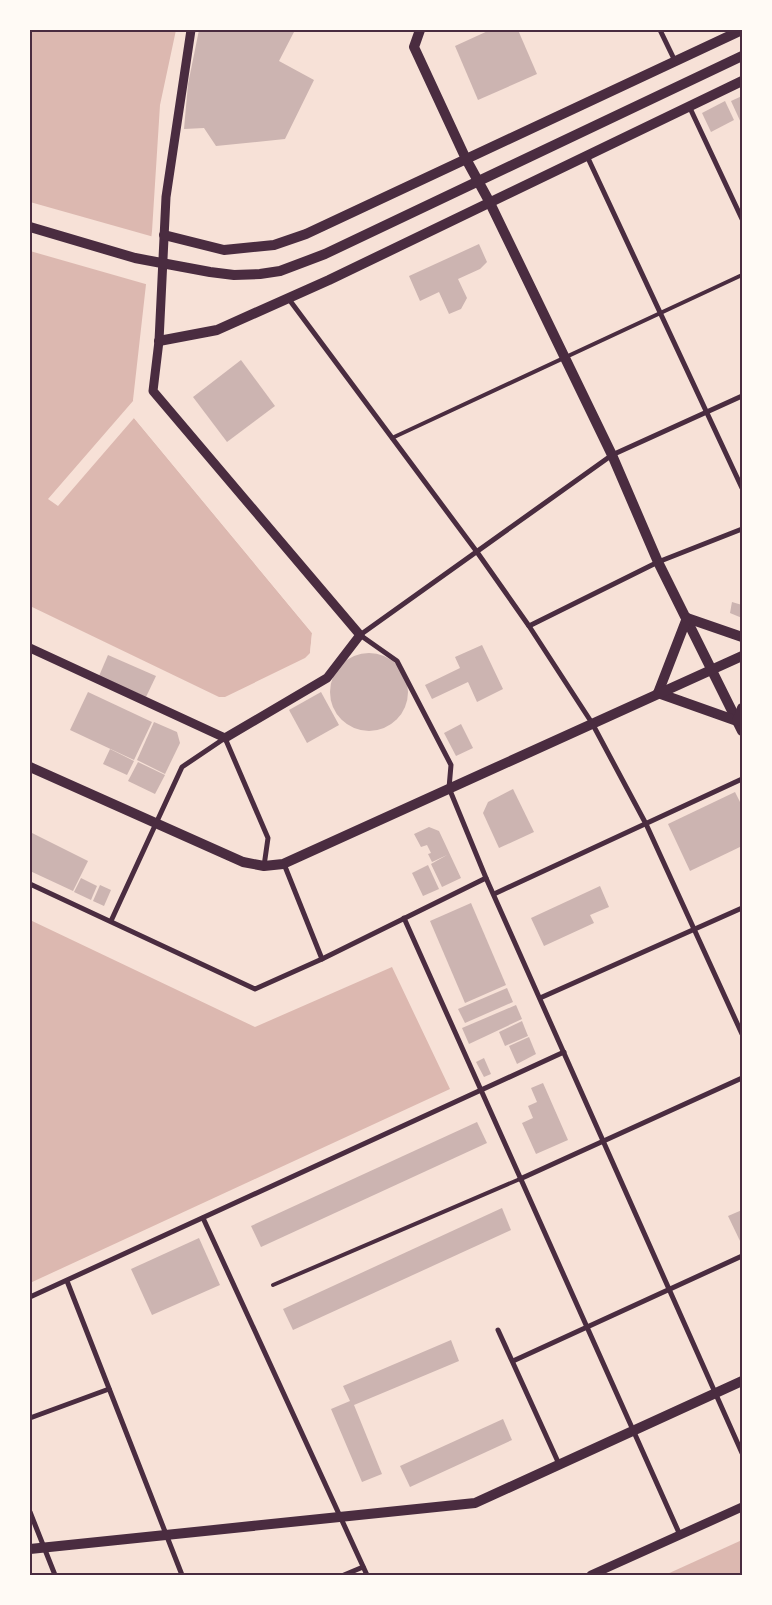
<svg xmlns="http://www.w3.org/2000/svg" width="772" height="1605" viewBox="0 0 772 1605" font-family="Inter,sans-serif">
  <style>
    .water { fill: #dcb8b0 }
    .pier { fill: #f7e1d7 }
    .building { fill: #ccb4b1 }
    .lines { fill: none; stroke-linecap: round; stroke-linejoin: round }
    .service { stroke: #4a2c40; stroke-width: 4 }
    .minor { stroke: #4a2c40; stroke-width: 5 }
    .tertiary { stroke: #4a2c40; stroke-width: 9 }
    .secondary { stroke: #4a2c40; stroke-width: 10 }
    .neatline { fill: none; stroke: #4a2c40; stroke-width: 2 }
  </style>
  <rect width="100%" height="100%" fill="#f7e1d7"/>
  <g class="water">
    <polygon points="30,30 176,30 160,105 152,231 133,400 134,418 312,633 310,653 305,658 225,697 219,697 30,606"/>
    <polygon points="30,920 255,1027 392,967 450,1089 30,1283"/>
    <polygon points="742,1540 742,1575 665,1575"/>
  </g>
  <g class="pier">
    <polygon points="30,202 154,237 149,285 30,251"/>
    <polygon points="133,401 136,403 136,417 314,632 315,638 313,650 310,653 312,633 134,418 58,506 48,499"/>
  </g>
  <g class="building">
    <polygon points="199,30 295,30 279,61 314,80 285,139 216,146 204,128 184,129 188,84"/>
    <polygon points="490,30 518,30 537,74 478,100 455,46"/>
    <polygon points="742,96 742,125 731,101"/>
    <polygon points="725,101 734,120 711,132 702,113"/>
    <polygon points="479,244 487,262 480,269 458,279 467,298 461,309 449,314 439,292 420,301 409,276"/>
    <polygon points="241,360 275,406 227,442 193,397"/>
    <polygon points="732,602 742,605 742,618 730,613"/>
    <polygon points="482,645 503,689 477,702 468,682 432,699 425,685 460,668 455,657"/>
    <circle cx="369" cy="692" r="39"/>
    <polygon points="108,655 156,676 146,697 99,676"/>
    <polygon points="88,692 152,722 134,760 70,730"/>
    <polygon points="321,692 339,725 307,743 289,710"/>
    <polygon points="154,722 177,732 180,743 165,774 137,760"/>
    <polygon points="461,724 473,748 456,756 444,733"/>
    <polygon points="110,749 134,761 127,775 103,764"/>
    <polygon points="138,762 165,775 155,794 128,781"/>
    <polygon points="513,789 534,832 499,848 483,813 488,802"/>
    <polygon points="735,792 742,806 742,846 690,871 668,824"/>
    <polygon points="429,827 439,831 461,878 442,887 431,864 447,855 432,862 428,854 431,853 427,845 421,847 414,834"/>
    <polygon points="30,832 88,861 73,891 30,871"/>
    <polygon points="428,865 439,889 423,896 412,873"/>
    <polygon points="81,878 97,886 91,900 74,892"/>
    <polygon points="100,885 111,890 104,906 93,901"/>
    <polygon points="600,886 609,907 590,915 594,923 544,946 531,918"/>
    <polygon points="471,903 506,985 465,1003 430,921"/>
    <polygon points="507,988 513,1002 465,1023 458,1009"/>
    <polygon points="516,1005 522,1019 469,1044 462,1028"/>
    <polygon points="522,1021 528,1036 505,1046 499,1032"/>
    <polygon points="529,1037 536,1054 517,1064 509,1046"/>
    <polygon points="484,1058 491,1074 484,1077 476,1062"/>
    <polygon points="543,1083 568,1140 536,1154 522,1123 533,1118 528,1106 537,1102 531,1088"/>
    <polygon points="477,1122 487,1143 261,1247 251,1226"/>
    <polygon points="502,1208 511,1230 293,1330 283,1309"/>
    <polygon points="742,1210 742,1242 741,1243 728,1216"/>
    <polygon points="199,1238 220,1285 152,1315 131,1269"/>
    <polygon points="451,1340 459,1361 354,1405 382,1474 362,1482 331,1409 350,1401 343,1386"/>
    <polygon points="503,1419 512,1440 410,1487 400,1466"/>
  </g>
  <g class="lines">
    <g class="service">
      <polyline points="392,438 742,275"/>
      <polyline points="273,1285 520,1179"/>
    </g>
    <g class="minor">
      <polyline points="660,30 675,61"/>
      <polyline points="689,106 742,219"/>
      <polyline points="587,156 742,488"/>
      <polyline points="288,298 477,552 529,626 592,723 646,824 742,1034"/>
      <polyline points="742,396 612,455 360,635 397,661 451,765 449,788 486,878 742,1453"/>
      <polyline points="529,626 658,562 742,529"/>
      <polyline points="284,864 322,959"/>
      <polyline points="30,884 255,989 322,959 486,878"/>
      <polyline points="494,894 742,779"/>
      <polyline points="404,918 680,1535"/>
      <polyline points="111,921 182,767 225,738 268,838 264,866"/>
      <polyline points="540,998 742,908"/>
      <polyline points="520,1179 742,1078"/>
      <polyline points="203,1218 367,1575"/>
      <polyline points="67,1281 182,1575"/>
      <polyline points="30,1297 564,1052"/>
      <polyline points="498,1330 559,1464"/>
      <polyline points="513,1361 742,1256"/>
      <polyline points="30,1418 109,1389"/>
      <polyline points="30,1512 55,1575"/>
      <polyline points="344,1575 363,1567"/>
    </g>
    <g class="tertiary">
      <polyline points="30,648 225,738 327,678 360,635 153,391 159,341 166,197 191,30"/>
      <polyline points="591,1575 742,1507"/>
    </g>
    <g class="secondary">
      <polyline points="420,30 414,47 466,159 489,201 612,455 658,562 742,731"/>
      <polyline points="30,227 135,258 210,272 234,275 260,274 280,271 325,254 742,56"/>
      <polyline points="164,235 224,250 274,245 306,234 742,30"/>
      <polyline points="159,341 217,330 329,280 742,81"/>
      <polyline points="687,618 742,637"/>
      <polyline points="658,693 737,721"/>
      <polyline points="658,693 687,618"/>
      <polyline points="737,721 742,708"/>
      <polyline points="30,767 243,862 264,866 283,864 742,656"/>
      <polyline points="30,1549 475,1503 742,1381"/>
    </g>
  </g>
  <rect width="772" height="1605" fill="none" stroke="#fffaf5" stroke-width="62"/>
  <rect x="31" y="31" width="710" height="1543" class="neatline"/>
</svg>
